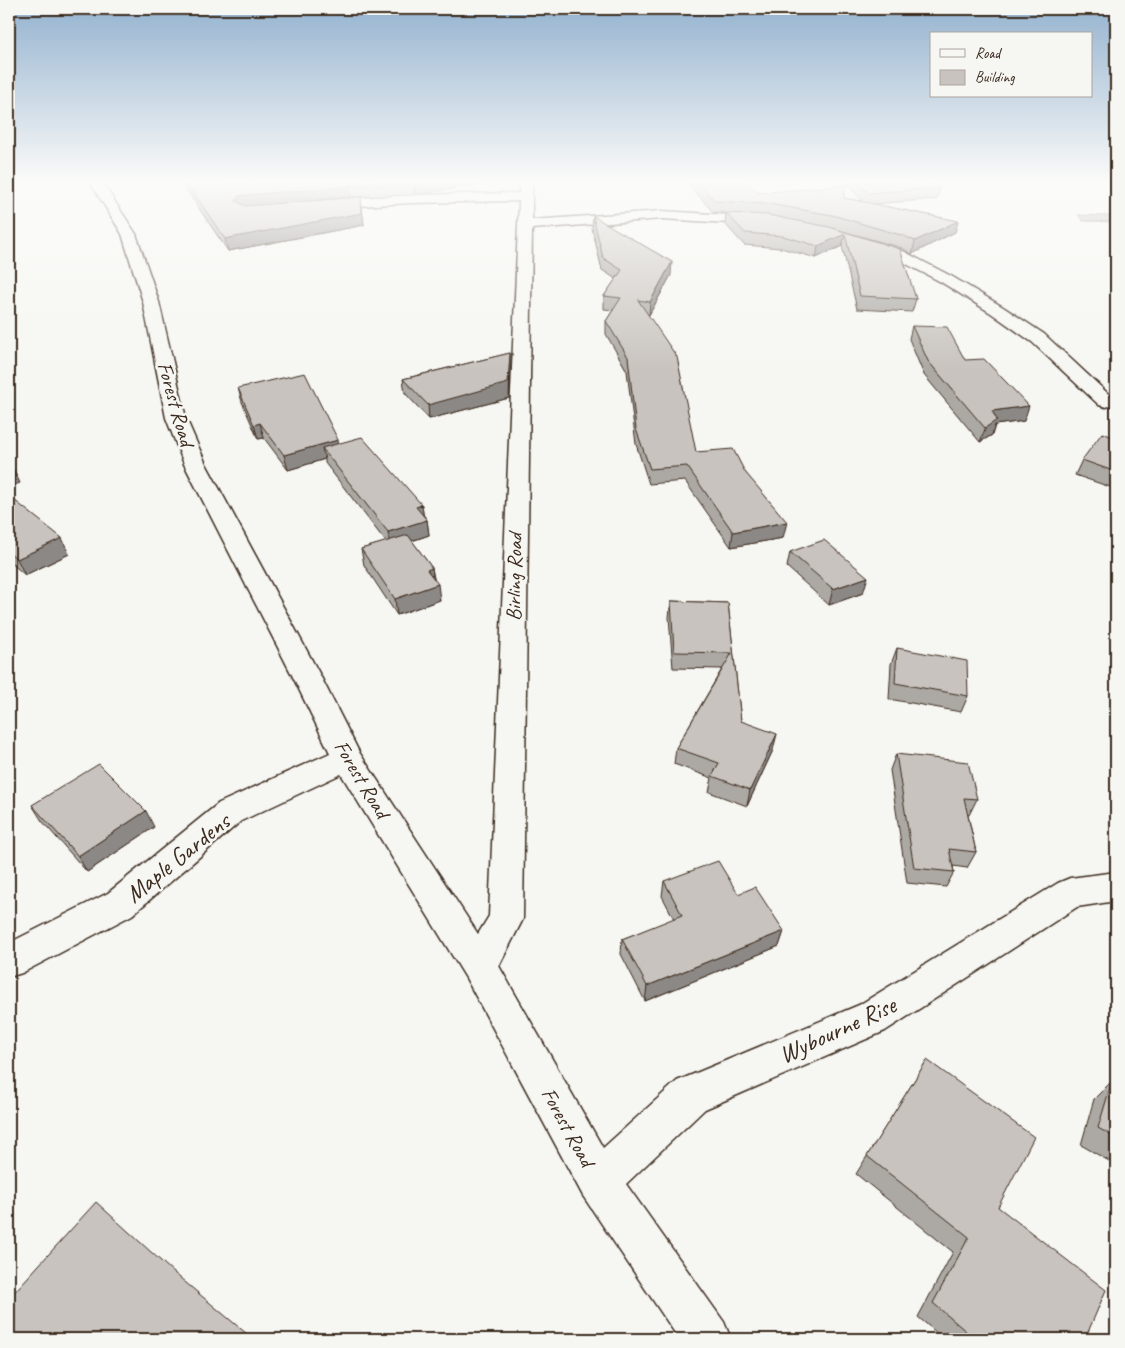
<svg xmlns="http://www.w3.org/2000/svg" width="1125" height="1348" viewBox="0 0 1125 1348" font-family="Caveat,sans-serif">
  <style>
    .water { fill: #b6b0a9; stroke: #857a71 }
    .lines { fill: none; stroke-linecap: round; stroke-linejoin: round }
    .minor-casing { stroke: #3b2a1e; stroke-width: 3 }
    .minor { fill: #f6f6f2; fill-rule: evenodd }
    .wall { fill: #aca8a3; stroke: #3b2a1e }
    .shaded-wall { fill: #8c8885; stroke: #3b2a1e }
    .building { fill: #c8c3be; stroke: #3b2a1e }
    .labels { text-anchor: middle; stroke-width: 5; stroke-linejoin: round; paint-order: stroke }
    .street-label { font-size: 21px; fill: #3b2a1e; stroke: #f6f6f2 }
    .near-street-label { font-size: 25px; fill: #3b2a1e; stroke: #f6f6f2 }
  </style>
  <rect width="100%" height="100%" fill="#f6f6f2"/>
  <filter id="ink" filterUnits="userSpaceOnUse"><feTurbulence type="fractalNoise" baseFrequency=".02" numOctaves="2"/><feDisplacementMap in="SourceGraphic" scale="10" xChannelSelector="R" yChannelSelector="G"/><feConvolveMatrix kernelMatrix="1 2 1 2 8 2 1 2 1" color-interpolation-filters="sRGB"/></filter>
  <g filter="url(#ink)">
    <polygon class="water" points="1078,215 1114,216 1116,222 1083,221"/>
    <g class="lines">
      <g class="minor-casing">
        <g id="minor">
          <polygon points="90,182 102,182 136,234 159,302 186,418 206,464 320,675 359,752 478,934 489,916 519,201 411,203 323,208 316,204 323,200 411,195 519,193 520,182 532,182 532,220 662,211 762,217 769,221 762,225 662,219 532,229 523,919 499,966 603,1148 677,1081 859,1005 1058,883 1070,878 1116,872 1116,901 1077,907 885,1031 705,1109 626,1184 724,1322 731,1339 679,1339 583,1196 466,978 341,774 241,821 132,915 22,973 9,977 9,943 108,893 219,803 330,753 292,675 184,464 166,418 143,302 122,234"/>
          <polygon points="868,241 901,250 951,276 1003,307 1044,334 1116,401 1113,405 1106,407 1099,405 1032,342 991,313 941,282 891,256 863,248 861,245 863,242"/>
        </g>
      </g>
      <use href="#minor" class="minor"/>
    </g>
    <g class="wall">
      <polygon points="181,182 492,182 415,195 351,197 297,202 362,208 364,225 228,251"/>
      <polygon points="688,182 747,182 758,193 844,198 863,201 845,182 930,182 940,188 937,199 874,204 958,221 955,232 912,254 902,248 839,230 900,249 916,299 912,312 857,309 842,246 816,258 781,248 744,245 725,224 726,213 713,212 688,184"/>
      <polygon points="593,216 671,275 649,315 648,315 696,452 745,472 783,538 731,547 685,481 649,484 636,444 627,371 606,334 606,321 613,310 604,309 604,296 616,279 602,270 592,228"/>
      <polygon points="912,326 965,360 1024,421 995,425 992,435 980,442 924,375 909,339"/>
      <polygon points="510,353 510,367 509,398 429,419 405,393 403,379"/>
      <polygon points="238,388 338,444 422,505 423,514 427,520 429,535 412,541 432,568 434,578 440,600 397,615 364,565 361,549 386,542 325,463 325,459 288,470 264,438 258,439 242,402"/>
      <polygon points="1116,438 1116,489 1075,475 1082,460"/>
      <polygon points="9,496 69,554 25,575 9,561"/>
      <polygon points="790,552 863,593 829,605 787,567"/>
      <polygon points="671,601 728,603 741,721 773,750 747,806 709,792 712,778 674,764 676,748 722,669 673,668 669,617"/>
      <polygon points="897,648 968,696 961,712 889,699 891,664"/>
      <polygon points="896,754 977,799 969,815 968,815 976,852 967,868 953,866 954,872 946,887 907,883 890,770"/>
      <polygon points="32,805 154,827 87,872 42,821"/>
      <polygon points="664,881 738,894 784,931 779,946 645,1001 621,954 622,939 674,919 662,896"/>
      <polygon points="927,1060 998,1207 1085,1339 944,1339 918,1317 953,1252 856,1174"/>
      <polygon points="1112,1081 1116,1084 1116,1082 1116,1165 1081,1145 1094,1099"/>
    </g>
    <g class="shaded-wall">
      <polygon points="424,182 492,182 415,195 414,184"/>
      <polygon points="349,186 351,197 242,207 236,201 239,196"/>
      <polygon points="361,197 364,225 228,251 225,239"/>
      <polygon points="958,221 955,232 912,254 915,241"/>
      <polygon points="845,234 842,246 816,258 818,246"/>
      <polygon points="672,262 671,275 649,315 650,302"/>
      <polygon points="510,353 510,367 509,398 429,419 428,405"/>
      <polygon points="1029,406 1024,421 995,425 992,435 980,442 992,411"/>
      <polygon points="260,423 264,438 258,439 254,425"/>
      <polygon points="338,440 340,454 322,448 325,459 288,470 284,455"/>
      <polygon points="13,468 20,483 9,487 9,470"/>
      <polygon points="422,505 424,520 416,507"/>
      <polygon points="427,520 429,535 390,548 388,532"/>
      <polygon points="787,522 783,538 731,547 733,532"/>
      <polygon points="62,538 69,554 25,575 17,559"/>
      <polygon points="432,568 434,584 427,570"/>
      <polygon points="868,577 863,593 829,605 833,589"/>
      <polygon points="438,584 440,600 397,615 395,599"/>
      <polygon points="777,734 773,750 747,806 750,790"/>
      <polygon points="146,811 154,827 87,872 78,856"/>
      <polygon points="784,931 779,946 645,1001 647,986"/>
    </g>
    <g class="building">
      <polygon points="186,182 424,182 414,184 349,186 239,196 236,201 245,206 361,197 362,213 225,239"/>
      <polygon points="697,182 747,182 758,193 845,185 844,198 958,221 915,241 904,236 832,215 769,204 715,201"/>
      <polygon points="857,182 930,182 940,188 868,193"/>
      <polygon points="726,213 768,215 829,227 900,249 916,299 860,296 845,234 818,246 783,236 745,233"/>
      <polygon points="593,216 672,262 650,302 638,300 677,357 696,452 733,449 745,472 787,522 733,532 687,466 650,469 636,429 628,357 606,321 621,298 604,296 622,270 603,258"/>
      <polygon points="912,326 947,327 965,360 984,359 1029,406 992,411 997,420 985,428 928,361"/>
      <polygon points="510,353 508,383 428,405 403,379"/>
      <polygon points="305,373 338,440 284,455 260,423 254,425 238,388"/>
      <polygon points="1102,433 1116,438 1116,472 1082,460"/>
      <polygon points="362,437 422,505 416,507 427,520 388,532 322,448"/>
      <polygon points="9,461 13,468 9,470"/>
      <polygon points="9,496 62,538 17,559 9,552"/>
      <polygon points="408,535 432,568 427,570 438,584 395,599 361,549"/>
      <polygon points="824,540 868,577 833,589 790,552"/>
      <polygon points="671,601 728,603 741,721 777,734 750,790 712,776 719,763 676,748 732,653 674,652"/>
      <polygon points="897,648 967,661 968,696 895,683"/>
      <polygon points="896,754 968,762 977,799 964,798 976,852 949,849 954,872 914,868"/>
      <polygon points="99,764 146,811 78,856 32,805"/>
      <polygon points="718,861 738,894 755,887 784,931 647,986 622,939 682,915 664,881"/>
      <polygon points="927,1060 1034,1137 998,1207 1106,1290 1085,1339 975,1339 933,1303 969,1237 867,1156"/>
      <polygon points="1112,1081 1116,1084 1116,1138 1098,1128"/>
      <polygon points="96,1202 173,1272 253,1339 9,1339 9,1298"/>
    </g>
  </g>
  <linearGradient id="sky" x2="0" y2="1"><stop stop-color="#94b2cf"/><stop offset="0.49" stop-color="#fbfbf9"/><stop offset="1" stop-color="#fbfbf9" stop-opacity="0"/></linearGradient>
  <rect width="1125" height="371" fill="url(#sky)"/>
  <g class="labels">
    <g class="street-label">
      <text transform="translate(176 404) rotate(74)" y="7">Forest Road</text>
      <text transform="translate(514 577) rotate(-89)" y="7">Birling Road</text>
      <text transform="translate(362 779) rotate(59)" y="7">Forest Road</text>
      <text transform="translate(568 1127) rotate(61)" y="7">Forest Road</text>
    </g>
    <g class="near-street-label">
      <text transform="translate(177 857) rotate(-39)" y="9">Maple Gardens</text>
      <text transform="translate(837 1029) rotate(-25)" y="9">Wybourne Rise</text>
    </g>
  </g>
  <rect width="1125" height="1348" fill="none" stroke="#f6f6f2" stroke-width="30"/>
  <rect x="15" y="15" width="1095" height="1318" fill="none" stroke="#3b2a1e" stroke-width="2" filter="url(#ink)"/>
  <rect x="930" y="32" width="162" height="65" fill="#f6f6f2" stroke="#aba49d"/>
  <rect x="940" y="49" width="25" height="8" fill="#f6f6f2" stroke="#aba49d"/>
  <text x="975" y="58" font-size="15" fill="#3b2a1e">Road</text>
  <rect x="940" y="70" width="25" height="15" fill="#c8c3be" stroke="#aba49d"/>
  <text x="975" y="82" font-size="15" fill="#3b2a1e">Building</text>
</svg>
